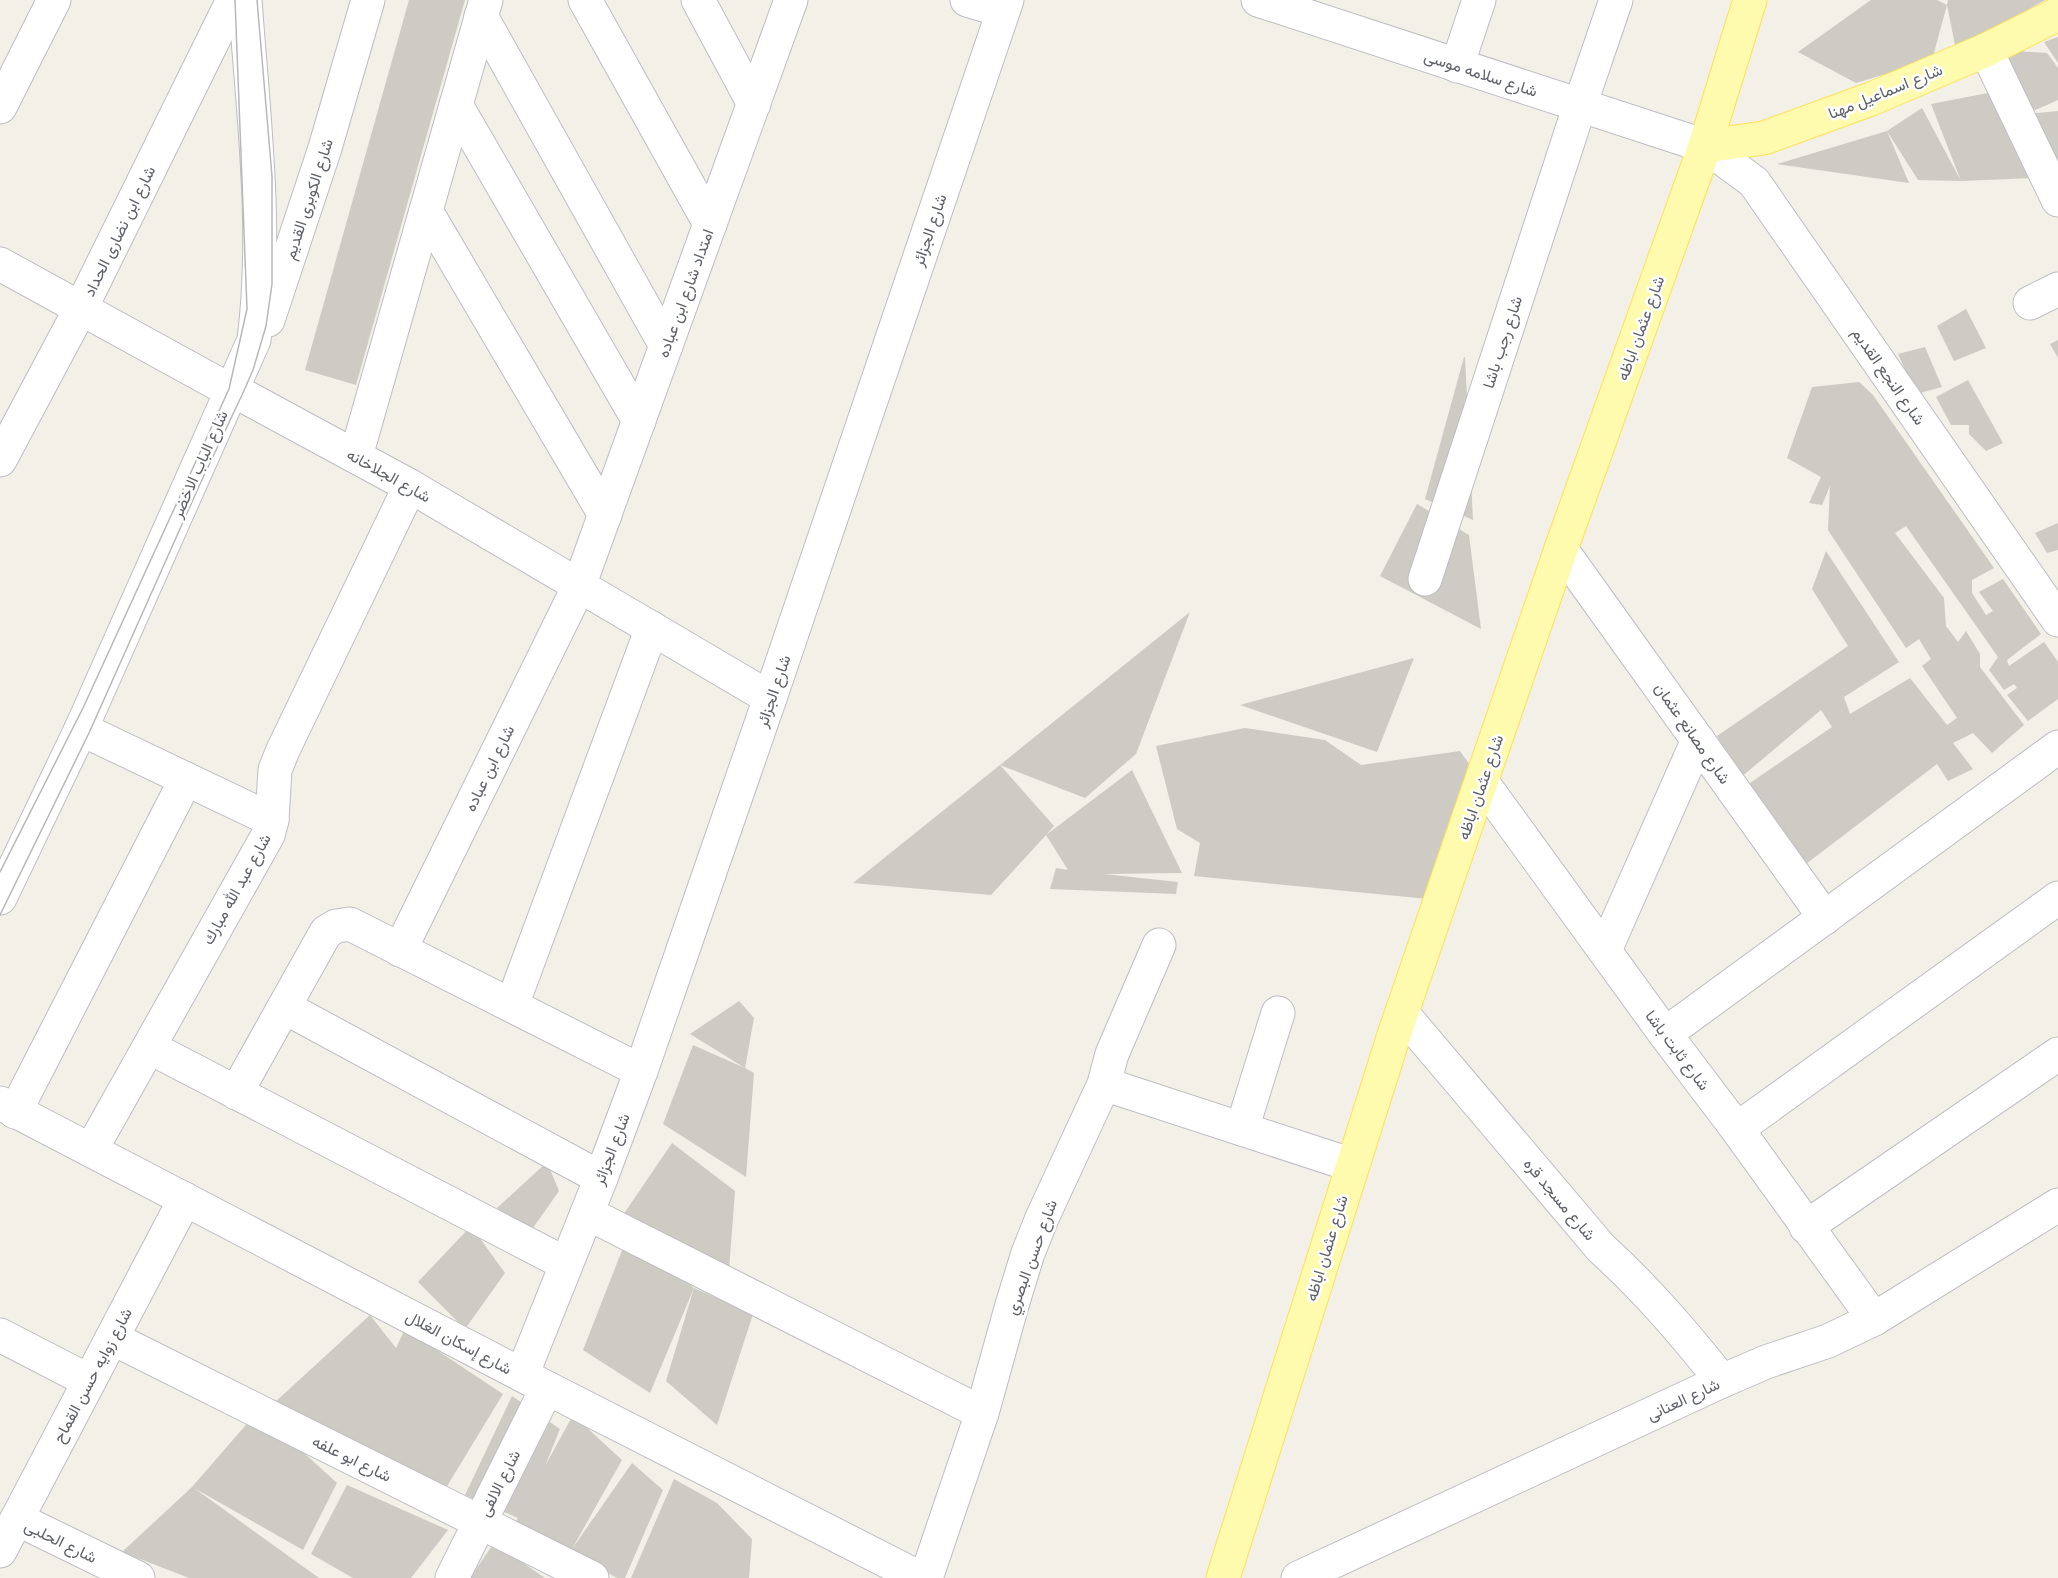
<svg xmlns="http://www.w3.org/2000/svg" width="2058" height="1578" viewBox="0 0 2058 1578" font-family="Lato,Vazirmatn,sans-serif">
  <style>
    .building { fill: #cdcbc3 }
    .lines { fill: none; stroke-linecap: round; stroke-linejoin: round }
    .minor-casing { stroke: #bbbec3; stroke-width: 35 }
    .major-casing { stroke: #ffe252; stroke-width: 35 }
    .minor { stroke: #fff; stroke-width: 33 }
    .major { stroke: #fffbae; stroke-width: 33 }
    .tram { stroke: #b8b8ba; stroke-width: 1.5 }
    .labels { text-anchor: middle; stroke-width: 5; stroke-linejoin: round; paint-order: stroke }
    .street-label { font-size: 16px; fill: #5e6169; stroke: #fff }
  </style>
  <rect width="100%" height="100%" fill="#f2f0e7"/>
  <g class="building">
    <polygon points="409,0 465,0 356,385 305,370"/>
    <polygon points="1871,0 1937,0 1947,5 1932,60 1856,83 1798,52"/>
    <polygon points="1948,0 2045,0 1956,50 1947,5"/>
    <polygon points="2058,37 2058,63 2044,42"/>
    <polygon points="2001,50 2047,53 2058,68 2058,100 2022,116"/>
    <polygon points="1993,92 2037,178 1961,181 1918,180 1887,131 1909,183 1777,164 1887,131 1922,108 1961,181 1931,104"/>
    <polygon points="2058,111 2058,173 2026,114"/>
    <polygon points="1966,309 1986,348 1954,361 1937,326"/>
    <polygon points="2058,340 2058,358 2050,344"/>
    <polygon points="1925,347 1942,387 1916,394 1898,354"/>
    <polygon points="1464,357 1465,357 1473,520 1425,499"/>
    <polygon points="1968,380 2003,443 1986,451 1969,434 1969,425 1951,425 1936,397"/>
    <polygon points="1859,382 1873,395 1994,568 1972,580 1972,593 1986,615 1993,611 1979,592 2003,579 2041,634 2007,660 2009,666 2044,642 2058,662 2058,699 2028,721 2007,695 2017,688 2014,684 2004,690 1989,670 1998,657 1906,526 1895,533 1944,598 1946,626 1958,642 1966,631 1980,654 1980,667 2024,725 1992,753 1973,733 1953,743 1973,769 1948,781 1937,764 1806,864 1744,787 1832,727 1821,710 1740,778 1717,736 1848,646 1812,589 1826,551 1899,662 1844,697 1850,714 1910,678 1947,725 1957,718 1922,666 1931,659 1919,639 1906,648 1828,530 1830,486 1822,505 1809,503 1821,477 1787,458 1812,387"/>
    <polygon points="1417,504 1469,535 1481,629 1380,576"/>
    <polygon points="2058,523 2058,550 2047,553 2035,533"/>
    <polygon points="1190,612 1136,754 1085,798 1000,765"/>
    <polygon points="1414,658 1377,752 1240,705"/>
    <polygon points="1245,728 1325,740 1361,765 1460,751 1482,782 1428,899 1194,876 1200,843 1177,829 1156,746"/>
    <polygon points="1000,765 1054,826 1046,835 1132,770 1182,873 1104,874 1178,882 1176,894 1050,889 1056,868 1068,870 1046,835 991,895 853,883"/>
    <polygon points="739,1001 754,1018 745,1068 754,1073 746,1177 663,1124 693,1045 745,1068 690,1034"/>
    <polygon points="672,1143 735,1191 729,1270 621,1218"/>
    <polygon points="547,1162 559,1191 528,1235 497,1208"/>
    <polygon points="471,1226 505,1273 465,1329 418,1282"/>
    <polygon points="628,1235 694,1288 650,1393 583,1350"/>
    <polygon points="694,1288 753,1314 717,1425 666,1381"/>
    <polygon points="370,1315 396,1348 405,1329 503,1394 438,1501 273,1404"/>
    <polygon points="512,1396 560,1429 545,1466 573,1415 622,1460 572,1549 632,1463 663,1490 625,1578 617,1578 570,1552 508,1536 518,1518 465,1495"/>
    <polygon points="258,1411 337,1483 303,1550 194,1488 319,1578 189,1578 122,1552 192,1487"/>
    <polygon points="674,1479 717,1503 752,1539 749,1578 631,1578"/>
    <polygon points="347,1485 448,1530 411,1578 353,1578 311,1554"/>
    <polygon points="494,1543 545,1578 470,1578"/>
  </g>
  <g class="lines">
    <g class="minor-casing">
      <g id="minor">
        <polyline points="585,0 710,224"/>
        <polyline points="698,0 754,104"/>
        <polyline points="967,0 1003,11"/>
        <polyline points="1258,0 1705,146 1754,182 2058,620"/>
        <polyline points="481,16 666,346"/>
        <polyline points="1986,50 2058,200"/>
        <polyline points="1457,66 1479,0"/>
        <polyline points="456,105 639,421"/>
        <polyline points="0,107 54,0"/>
        <polyline points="426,211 605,515"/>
        <polyline points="0,264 231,391 242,395 410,486 770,698"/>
        <polyline points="2030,303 2058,289"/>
        <polyline points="268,320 325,148 368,0"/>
        <polyline points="356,456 486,0"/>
        <polyline points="0,460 81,308 233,0"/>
        <polyline points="1561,549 1825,918"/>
        <polyline points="1425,579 1580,105 1616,0"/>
        <polyline points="81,729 272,820"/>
        <polyline points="1482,782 1665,1034 1737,1129 1874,1319"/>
        <path d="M 0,898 L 81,729 L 254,340 C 268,228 253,112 245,0"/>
        <polyline points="400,950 579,586 791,0"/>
        <polyline points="1605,950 1698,740"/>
        <polyline points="512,1005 652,628"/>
        <polyline points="284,1007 601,1178"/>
        <path d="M 1402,1013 L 1601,1248 C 1647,1290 1683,1332 1722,1381"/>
        <polyline points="1665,1034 2058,747"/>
        <polyline points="149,1047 566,1264"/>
        <polyline points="1104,1084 1352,1165"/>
        <polyline points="236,1093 326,932 336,926 350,924 641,1071"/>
        <polyline points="0,1103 547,1388 920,1578"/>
        <polyline points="15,1112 186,779"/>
        <polyline points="1242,1129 1278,1013"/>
        <polyline points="1737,1129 2058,898"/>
        <polyline points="91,1150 268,835 272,820 275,770 283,750 410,486"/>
        <polyline points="587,1213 982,1413"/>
        <polyline points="1806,1227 2058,1054"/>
        <polyline points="0,1335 89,1381"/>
        <polyline points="112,1338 592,1578"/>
        <polyline points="522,1375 601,1178 641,1071 770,698 1007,0"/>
        <polyline points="17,1519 138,1578"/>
        <polyline points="0,1551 185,1199"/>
        <polyline points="452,1578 547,1388"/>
        <polyline points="926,1578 982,1413 1012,1305 1028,1253 1042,1218 1104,1084 1112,1054 1159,945"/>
        <polyline points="1298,1578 1722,1381 1766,1362 1828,1341 1874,1319 2058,1205"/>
      </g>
    </g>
    <g class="major-casing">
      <g id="major">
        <polyline points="1705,146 1764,138 1871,99 1986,50 2058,14"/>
        <polyline points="1223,1578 1394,1035 1561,549 1705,146 1750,0"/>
      </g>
    </g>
    <use href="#minor" class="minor"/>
    <use href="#major" class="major"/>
    <g class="tram">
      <polyline points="0,872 83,708 229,389 247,309 235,0"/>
      <polyline points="0,915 89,733 200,484 242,395 253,370 266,326 272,284 272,176 257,0"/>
    </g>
  </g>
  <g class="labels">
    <g class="street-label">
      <text transform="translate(1481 73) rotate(18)" y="6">شارع سلامه موسى</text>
      <text transform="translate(1885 91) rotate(-22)" y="6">شارع اسماعيل مهنا</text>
      <text transform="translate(308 199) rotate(-72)" y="6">شارع الكوبرى القديم</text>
      <text transform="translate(929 230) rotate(-71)" y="6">شارع الجزائر</text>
      <text transform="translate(119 231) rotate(-64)" y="6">شارع ابن نضارى الحداد</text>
      <text transform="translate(685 293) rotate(-70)" y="6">امتداد شارع ابن عباده</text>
      <text transform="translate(1640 328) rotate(-70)" y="6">شارع عثمان اباظه</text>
      <text transform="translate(1502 342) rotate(-72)" y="6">شارع رجب باشا</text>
      <text transform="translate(1889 376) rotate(55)" y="6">شارع النجع القديم</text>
      <text transform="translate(199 464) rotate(-66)" y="6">شارع الباب الاخضر</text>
      <text transform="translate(389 475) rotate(29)" y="6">شارع الجلاخانه</text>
      <text transform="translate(773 691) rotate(-71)" y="6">شارع الجزائر</text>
      <text transform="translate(1693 733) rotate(55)" y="6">شارع مصانع عثمان</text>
      <text transform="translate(489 768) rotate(-64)" y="6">شارع ابن عباده</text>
      <text transform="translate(1480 787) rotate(-71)" y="6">شارع عثمان اباظه</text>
      <text transform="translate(236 889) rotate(-61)" y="6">شارع عبد الله مبارك</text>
      <text transform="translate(1678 1050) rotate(53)" y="6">شارع ثابت باشا</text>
      <text transform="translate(611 1149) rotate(-69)" y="6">شارع الجزائر</text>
      <text transform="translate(1560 1199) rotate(50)" y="6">شارع مسجد قره</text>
      <text transform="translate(1326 1248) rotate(-73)" y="6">شارع عثمان اباظه</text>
      <text transform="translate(1031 1257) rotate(-70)" y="6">شارع حسن البصري</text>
      <text transform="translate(459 1342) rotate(28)" y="6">شارع إسكان الغلال</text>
      <text transform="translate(92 1375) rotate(-62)" y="6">شارع زوايه حسن القماح</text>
      <text transform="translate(1683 1399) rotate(-25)" y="6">شارع العنانى</text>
      <text transform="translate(352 1458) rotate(26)" y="6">شارع ابو علفه</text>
      <text transform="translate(499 1483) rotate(-63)" y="6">شارع الالفى</text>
      <text transform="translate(61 1541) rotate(26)" y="6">شارع الحلبى</text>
    </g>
  </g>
</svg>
